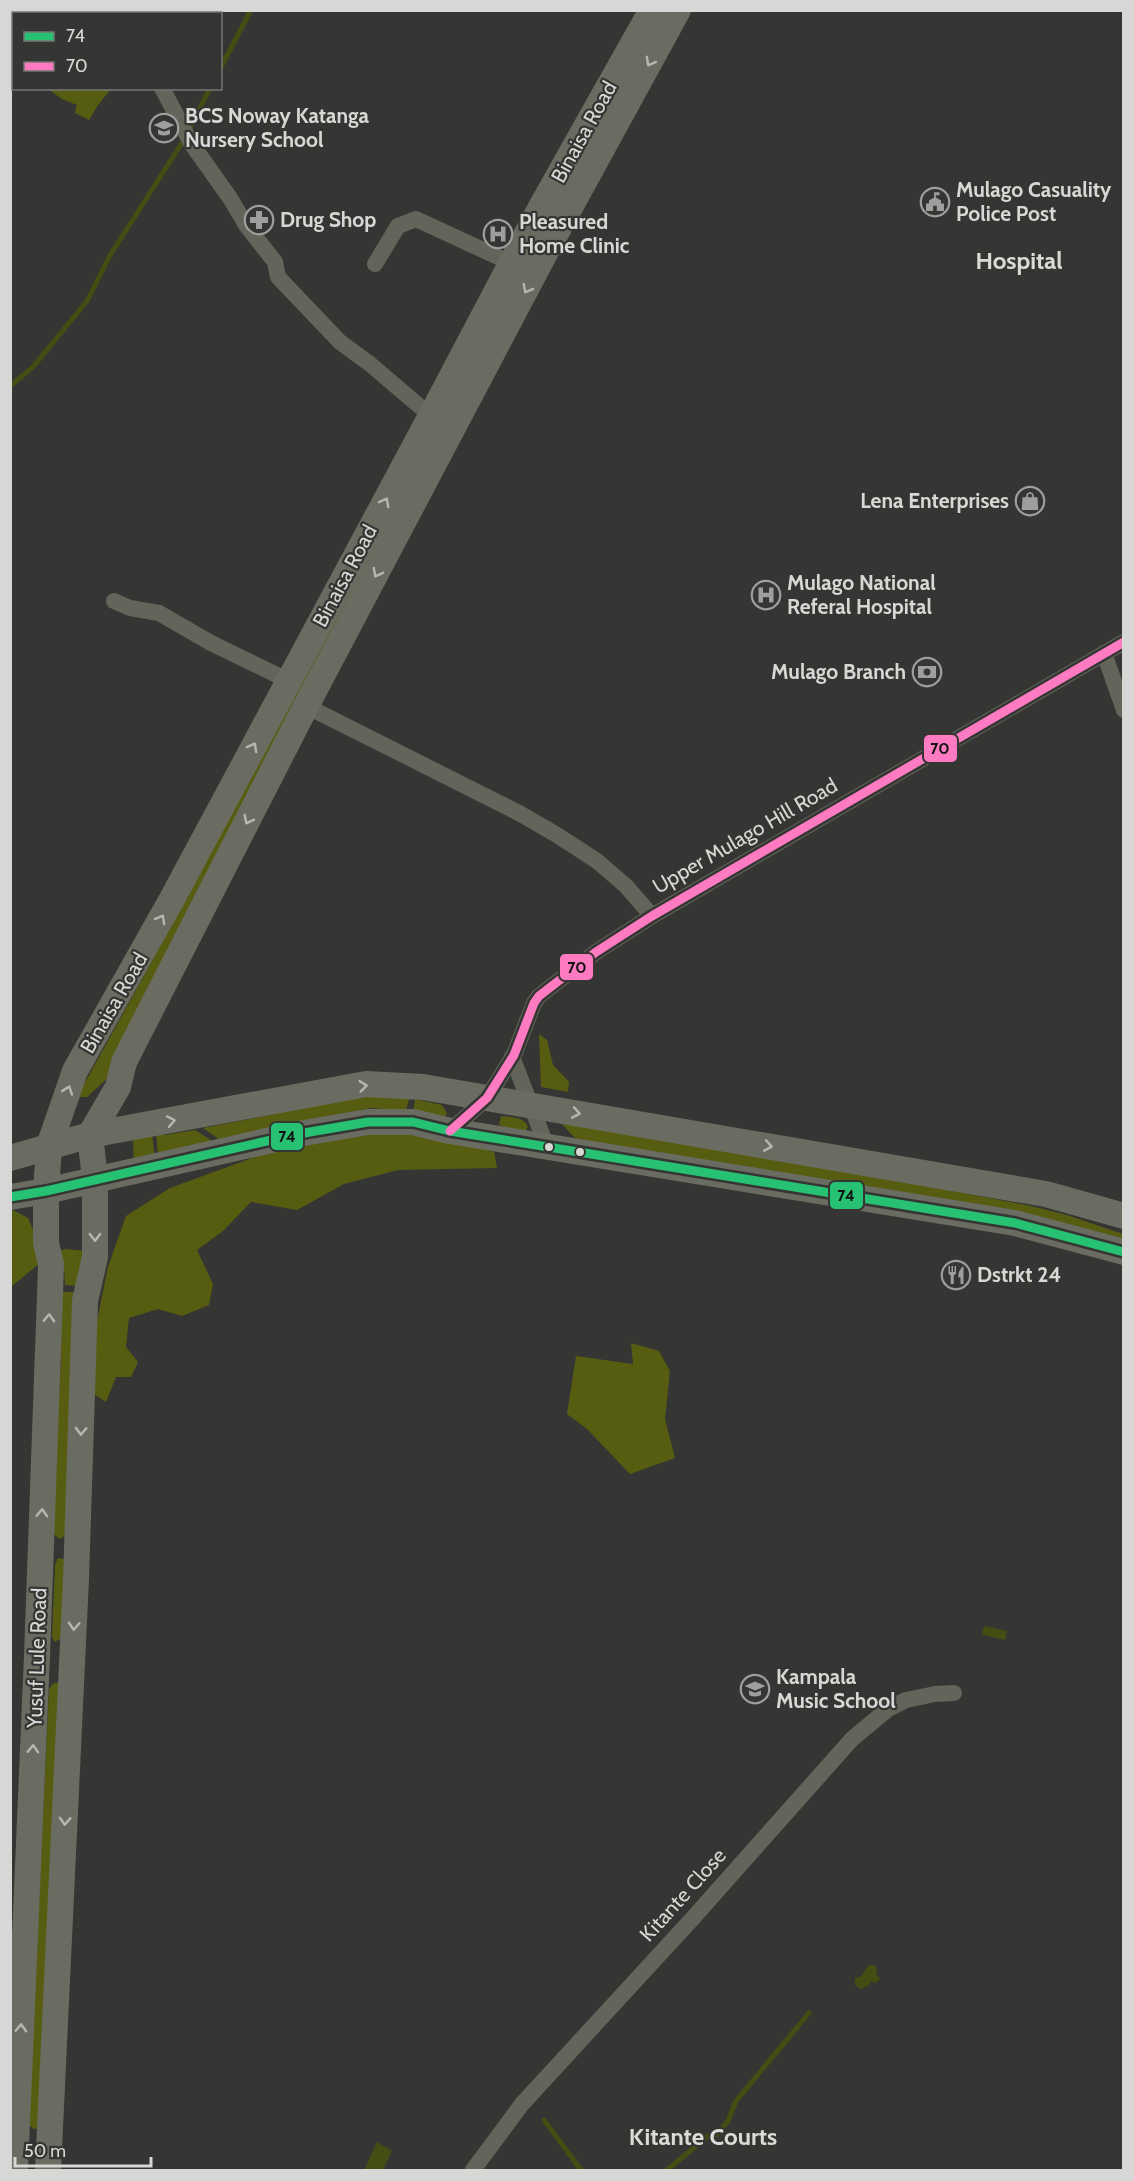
<svg xmlns="http://www.w3.org/2000/svg" width="1134" height="2181" viewBox="0 0 1134 2181" font-family="Cabin,sans-serif">
  <style>
    .green { fill: #565d11 }
    .water { fill: #464d13 }
    .lines { fill: none; stroke-linecap: round; stroke-linejoin: round }
    .stream { stroke: #464d13; stroke-width: 5 }
    .minor { stroke: #63655a; stroke-width: 16 }
    .primary { stroke: #6b6c61; stroke-width: 26 }
    .bus-1-casing { stroke: #353633; stroke-width: 14 }
    .bus-2-casing { stroke: #353633; stroke-width: 14 }
    .bus-1 { stroke: #26c172; stroke-width: 9 }
    .bus-2 { stroke: #fe7ac1; stroke-width: 9 }
    .oneway { stroke: #b7b7b2 }
    .bus-dot { fill: #d7d7d5; stroke: #353633; stroke-width: 2 }
    .labels { text-anchor: middle; stroke-width: 4.5; stroke-linejoin: round; paint-order: stroke }
    .poi-label { font-size: 21px; font-weight: bold; fill: #d7d7d5; stroke: #353633; text-anchor: start }
    .street-label { font-size: 21px; fill: #d7d7d5; stroke: #353633 }
    .quarter-label { font-size: 24px; font-weight: bold; fill: #dadbd7; stroke: #353633 }
    .line-badge { stroke: #353633; stroke-width: 2 }
    .pale-badge-label { font-size: 16px; text-anchor: middle; font-weight: bold; fill: #111 }
  </style>
  <rect width="100%" height="100%" fill="#353534"/>
  <g class="green">
    <polygon points="48,89 111,89 98,105 89,120 75,113 77,105 62,99"/>
    <polygon points="600,121 110,1076 87,1097 77,1097 162,943"/>
    <polygon points="539,1034 547,1040 553,1065 569,1082 568,1092 541,1087"/>
    <polygon points="377,1094 410,1095 406,1111 371,1108 220,1140 203,1128"/>
    <polygon points="415,1099 442,1105 447,1113 445,1118 413,1114"/>
    <path d="M 501,1116 C 511,1117 525,1117 528,1127 L 526,1130 L 518,1131 L 499,1125 Z"/>
    <polygon points="558,1120 822,1166 1031,1206 1067,1215 1123,1234 1123,1246 577,1140"/>
    <polygon points="195,1130 214,1142 158,1156 156,1133 165,1135"/>
    <polygon points="372,1131 426,1131 494,1152 497,1168 398,1170 344,1184 297,1210 251,1202 223,1231 197,1250 213,1284 209,1305 182,1316 158,1309 129,1318 126,1347 138,1362 131,1377 116,1377 106,1402 91,1392 93,1340 108,1267 126,1216 170,1188 260,1155"/>
    <polygon points="152,1134 155,1158 134,1170 133,1137"/>
    <polygon points="11,1209 28,1218 37,1239 41,1262 11,1287"/>
    <polygon points="65,1249 85,1251 77,1286 65,1285 64,1269 60,1251"/>
    <polygon points="61,1292 75,1292 66,1535 60,1539 52,1533 61,1359"/>
    <polygon points="631,1343 659,1351 670,1371 665,1419 675,1458 630,1474 587,1429 567,1414 576,1356 633,1364"/>
    <polygon points="58,1558 64,1559 63,1637 55,1642 52,1637 55,1565"/>
    <polygon points="54,1683 59,1683 39,2128 34,2129 30,2126 29,2120 49,1689"/>
  </g>
  <g class="water">
    <polygon points="984,1626 1007,1631 1005,1640 982,1635"/>
    <polygon points="871,1965 876,1966 877,1975 880,1978 878,1981 875,1983 870,1981 870,1985 860,1989 855,1984 855,1978 861,1976 868,1966"/>
    <polygon points="377,2142 392,2151 383,2170 364,2170"/>
  </g>
  <g class="lines">
    <g class="stream">
      <polyline points="220,69 251,10"/>
      <polyline points="189,130 210,88"/>
      <polyline points="10,386 33,367 87,301 109,257 185,138"/>
      <polyline points="544,2120 581,2170"/>
      <polyline points="667,2170 708,2136 716,2135 728,2121 736,2101 809,2013"/>
    </g>
    <g class="minor">
      <polyline points="100,10 104,14"/>
      <polyline points="162,88 191,143 230,198 246,225 275,262 278,277 340,342 370,364 431,416"/>
      <polyline points="375,264 398,226 416,219 511,263"/>
      <polyline points="114,601 130,608 159,613 211,643 289,681"/>
      <polyline points="1104,653 1124,710"/>
      <polyline points="306,706 519,813 557,835 597,861 626,886 652,916"/>
      <polyline points="512,1057 547,1147"/>
      <polyline points="450,1131 487,1098 514,1055 534,1003 539,996 596,952 652,916 1124,642"/>
      <polyline points="473,2170 522,2104 693,1918 852,1739 888,1709 906,1700 935,1694 954,1693"/>
    </g>
    <g class="primary">
      <polyline points="90,1135 118,1087 124,1062 306,706 544,255 678,10"/>
      <polyline points="10,1158 90,1135 366,1084 423,1087 1046,1194 1124,1216"/>
      <polyline points="10,1197 46,1191 298,1134 368,1122 413,1122 450,1131 1015,1223 1124,1252"/>
      <polyline points="15,2170 37,1656 50,1295 51,1264 46,1243 46,1191 49,1146 75,1071 172,899 431,416 540,209 652,10"/>
      <polyline points="48,2170 76,1579 85,1301 95,1257 95,1179 90,1135"/>
    </g>
    <g class="bus-1-casing">
      <polyline id="bus-1" points="10,1197 46,1191 298,1134 368,1122 413,1122 450,1131 1015,1223 1124,1252"/>
    </g>
    <g class="bus-2-casing">
      <polyline id="bus-2" points="450,1131 487,1098 514,1055 534,1003 539,996 596,952 652,916 1124,642"/>
    </g>
    <use href="#bus-1" class="bus-1"/>
    <use href="#bus-2" class="bus-2"/>
  </g>
  <defs><path id="oneway-chevron" d="M-2-3.5L2.5 0L-2 3.5" fill="none" stroke-width="1.6" stroke-linecap="round" stroke-linejoin="round" transform="scale(1.5)"/></defs>
  <g class="oneway">
    <use href="#oneway-chevron" transform="translate(650 62) rotate(119)"/>
    <use href="#oneway-chevron" transform="translate(527 289) rotate(118)"/>
    <use href="#oneway-chevron" transform="translate(385 502) rotate(-62)"/>
    <use href="#oneway-chevron" transform="translate(377 573) rotate(118)"/>
    <use href="#oneway-chevron" transform="translate(253 747) rotate(-62)"/>
    <use href="#oneway-chevron" transform="translate(248 820) rotate(117)"/>
    <use href="#oneway-chevron" transform="translate(161 919) rotate(-61)"/>
    <use href="#oneway-chevron" transform="translate(363 1086) rotate(-6)"/>
    <use href="#oneway-chevron" transform="translate(68 1090) rotate(-71)"/>
    <use href="#oneway-chevron" transform="translate(576 1113) rotate(10)"/>
    <use href="#oneway-chevron" transform="translate(171 1121) rotate(-11)"/>
    <use href="#oneway-chevron" transform="translate(768 1146) rotate(10)"/>
    <use href="#oneway-chevron" transform="translate(95 1237) rotate(89)"/>
    <use href="#oneway-chevron" transform="translate(49 1318) rotate(-88)"/>
    <use href="#oneway-chevron" transform="translate(81 1431) rotate(92)"/>
    <use href="#oneway-chevron" transform="translate(42 1513) rotate(-88)"/>
    <use href="#oneway-chevron" transform="translate(74 1626) rotate(93)"/>
    <use href="#oneway-chevron" transform="translate(33 1749) rotate(-88)"/>
    <use href="#oneway-chevron" transform="translate(65 1821) rotate(93)"/>
    <use href="#oneway-chevron" transform="translate(21 2028) rotate(-88)"/>
  </g>
  <defs>
    <g id="school-ring" transform="scale(1.5)"><circle r="9.5" fill="#353633" stroke="#9e9e9d" stroke-width="1.5"/><path d="M0-5L7-2L0 1L-7-2ZM-4 1L0 2.5L4 1V4Q0 6-4 4Z" fill="#9e9e9d"/></g>
    <g id="civic-ring" transform="scale(1.5)"><circle r="9.5" fill="#353633" stroke="#9e9e9d" stroke-width="1.5"/><path d="M-.6-6.5H3V-4.5H.6V-3L4-1V1h2V6H-6V1h2V-1L-.6-3ZM-1.2 2.5V6h2.4V2.5Z" fill="#9e9e9d"/></g>
    <g id="pharmacy-ring" transform="scale(1.5)"><circle r="9.5" fill="#353633" stroke="#9e9e9d" stroke-width="1.5"/><path d="M-2-6h4v4h4v4h-4v4h-4v-4h-4v-4h4Z" fill="#9e9e9d"/></g>
    <g id="hospital-ring" transform="scale(1.5)"><circle r="9.5" fill="#353633" stroke="#9e9e9d" stroke-width="1.5"/><path d="M-5-5h3v3.5h4V-5h3V5h-3V1.5h-4V5h-3Z" fill="#9e9e9d"/></g>
    <g id="shop-ring" transform="scale(1.5)"><circle r="9.5" fill="#353633" stroke="#9e9e9d" stroke-width="1.5"/><path d="M-5-2.5h2.3a2.7 3.5 0 0 1 5.4 0H5L5.5 6h-11ZM-1.5-2.5h3a1.5 2.3 0 0 0-3 0Z" fill="#9e9e9d"/></g>
    <g id="bank-ring" transform="scale(1.5)"><circle r="9.5" fill="#353633" stroke="#9e9e9d" stroke-width="1.5"/><path d="M-6-4H6V4H-6ZM0-2.3a2.3 2.3 0 1 0 0 4.6a2.3 2.3 0 1 0 0-4.6Z" fill="#9e9e9d"/></g>
    <g id="restaurant-ring" transform="scale(1.5)"><circle r="9.5" fill="#353633" stroke="#9e9e9d" stroke-width="1.5"/><path d="M-5-6h1v4h1v-4h1v4h1v-4h1v5L-1.5 .5V6h-2V.5L-5-1ZM5-6V6H3V1.5H1.5Q1.5-4 5-6Z" fill="#9e9e9d"/></g>
  </defs>
  <g fill-rule="evenodd">
    <use href="#school-ring" x="164" y="128"/>
    <use href="#civic-ring" x="935" y="202"/>
    <use href="#pharmacy-ring" x="259" y="220"/>
    <use href="#hospital-ring" x="498" y="234"/>
    <use href="#shop-ring" x="1030" y="501"/>
    <use href="#hospital-ring" x="766" y="595"/>
    <use href="#bank-ring" x="927" y="672"/>
    <use href="#restaurant-ring" x="956" y="1275"/>
    <use href="#school-ring" x="755" y="1689"/>
  </g>
  <g class="bus-dot">
    <circle cx="549" cy="1147" r="5"/>
    <circle cx="580" cy="1152" r="5"/>
  </g>
  <g class="labels">
    <g class="poi-label">
      <text x="185" y="123">BCS Noway Katanga<tspan x="185" dy="24">Nursery School</tspan></text>
      <text x="956" y="197">Mulago Casuality<tspan x="956" dy="24">Police Post</tspan></text>
      <text x="280" y="227">Drug Shop</text>
      <text x="519" y="229">Pleasured<tspan x="519" dy="24">Home Clinic</tspan></text>
      <text x="1009" y="508" text-anchor="end">Lena Enterprises</text>
      <text x="787" y="590">Mulago National<tspan x="787" dy="24">Referal Hospital</tspan></text>
      <text x="906" y="679" text-anchor="end">Mulago Branch</text>
      <text x="977" y="1282">Dstrkt 24</text>
      <text x="776" y="1684">Kampala<tspan x="776" dy="24">Music School</tspan></text>
    </g>
    <g class="street-label">
      <text transform="translate(584 132) rotate(-61)" y="7">Binaisa Road</text>
      <text transform="translate(345 576) rotate(-62)" y="7">Binaisa Road</text>
      <text transform="translate(745 836) rotate(-30)" y="7">Upper Mulago Hill Road</text>
      <text transform="translate(114 1003) rotate(-60)" y="7">Binaisa Road</text>
      <text transform="translate(37 1658) rotate(-88)" y="7">Yusuf Lule Road</text>
      <text transform="translate(683 1895) rotate(-48)" y="7">Kitante Close</text>
    </g>
    <g class="quarter-label">
      <text x="1019" y="269">Hospital</text>
      <text x="703" y="2145">Kitante Courts</text>
    </g>
  </g>
  <g class="line-badge">
    <rect x="923" y="734" width="35" height="29" rx="6" fill="#fe7ac1"/>
    <rect x="559" y="953" width="35" height="28" rx="6" fill="#fe7ac1"/>
    <rect x="270" y="1122" width="34" height="29" rx="6" fill="#26c172"/>
    <rect x="829" y="1181" width="35" height="29" rx="6" fill="#26c172"/>
  </g>
  <g class="pale-badge-label">
    <text x="940" y="754">70</text>
    <text x="577" y="973">70</text>
    <text x="287" y="1142">74</text>
    <text x="846" y="1201">74</text>
  </g>
  <rect width="1134" height="2181" fill="none" stroke="#d7d7d5" stroke-width="24"/>
  <rect x="12" y="12" width="210" height="78" fill="#353633" stroke="#767674" stroke-width="1.5"/>
  <rect x="24" y="32" width="30" height="9" fill="#26c172" stroke="#767674" stroke-width="1.5"/>
  <text x="66" y="42" font-size="18" fill="#d7d7d5">74</text>
  <rect x="24" y="62" width="30" height="9" fill="#fe7ac1" stroke="#767674" stroke-width="1.5"/>
  <text x="66" y="72" font-size="18" fill="#d7d7d5">70</text>
  <path d="M15 2157v9h136v-9" fill="none" stroke="#d7d7d5" stroke-width="3"/>
  <text x="24" y="2157" font-size="18" fill="#d7d7d5" stroke="#353633" stroke-width="4.5" paint-order="stroke">50 m</text>
</svg>
